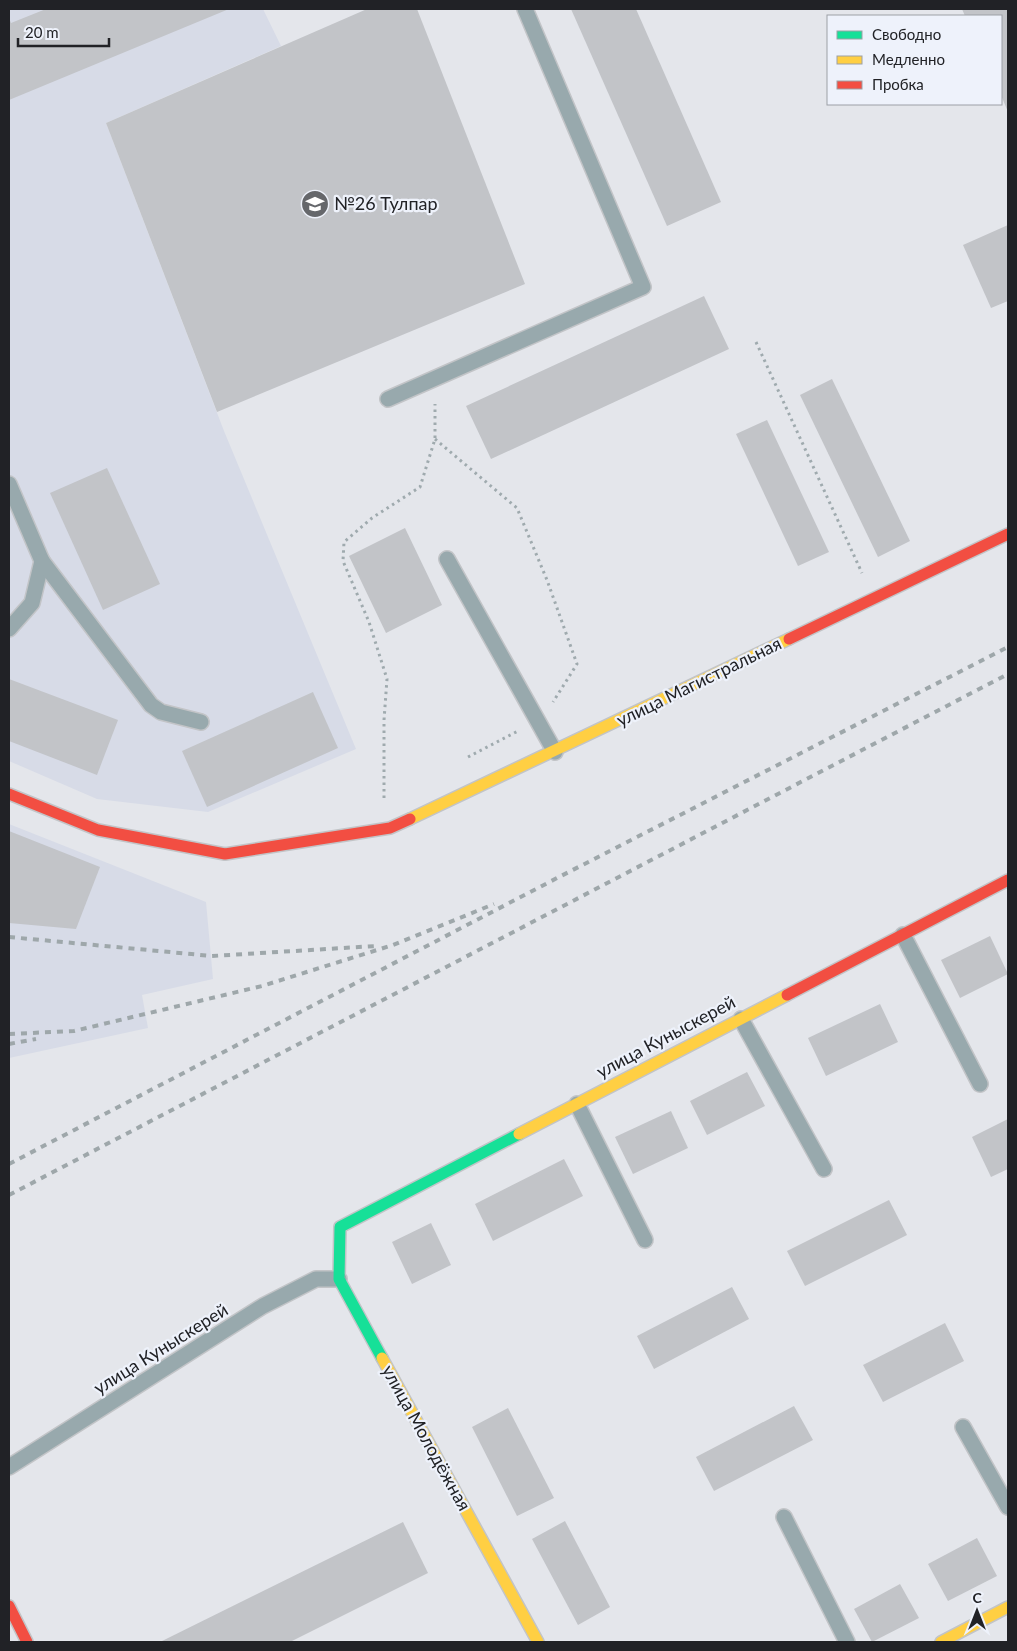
<svg xmlns="http://www.w3.org/2000/svg" width="1017" height="1651" viewBox="0 0 1017 1651" font-family="Lato,sans-serif">
  <style>
    .built { fill: #d7dbe7 }
    .building { fill: #c2c4c8 }
    .lines { fill: none; stroke-linecap: round; stroke-linejoin: round }
    .lane-casing { stroke: #c2c4c7; stroke-width: 18 }
    .fast-casing { stroke: #c2c4c7; stroke-width: 14 }
    .slow-casing { stroke: #c2c4c7; stroke-width: 14 }
    .jam-casing { stroke: #c2c4c7; stroke-width: 14 }
    .path { stroke: #9faaae; stroke-width: 3; stroke-dasharray: 2.5 4; stroke-linecap: butt }
    .lane { stroke: #98a9ad; stroke-width: 15 }
    .fast { stroke: #16e098; stroke-width: 11 }
    .slow { stroke: #ffcf43; stroke-width: 11 }
    .jam { stroke: #f24e42; stroke-width: 11 }
    .rail { stroke: #9ea7aa; stroke-width: 4; stroke-dasharray: 6 6; stroke-linecap: butt }
    .labels { text-anchor: middle; stroke-width: 4.5; stroke-linejoin: round; paint-order: stroke }
    .poi-label { font-size: 18px; fill: #212226; stroke: #eef2fb; text-anchor: start }
    .street-label { font-size: 18px; fill: #212226; stroke: #eef2fb }
  </style>
  <rect width="100%" height="100%" fill="#e4e6eb"/>
  <g class="built">
    <polygon points="9,9 263,9 281,46 106,123 224,431 356,749 208,812 97,799 9,761"/>
    <polygon points="9,824 206,902 213,979 142,995 148,1028 9,1058"/>
  </g>
  <g class="building">
    <polygon points="46,9 229,9 9,100 9,18 11,23"/>
    <polygon points="367,9 417,9 525,284 217,412 106,123"/>
    <polygon points="571,9 636,9 721,202 667,226"/>
    <polygon points="962,9 1008,9 1008,112 1001,95 1001,16 965,16"/>
    <polygon points="1008,225 1008,301 991,308 963,245"/>
    <polygon points="704,296 729,349 491,459 466,406"/>
    <polygon points="832,379 910,541 878,557 800,395"/>
    <polygon points="767,420 829,552 798,566 736,434"/>
    <polygon points="107,468 160,584 103,610 50,493"/>
    <polygon points="405,528 442,605 386,633 349,556"/>
    <polygon points="9,679 118,720 97,775 9,741"/>
    <polygon points="313,692 338,748 207,807 182,751"/>
    <polygon points="9,831 100,867 76,929 9,923"/>
    <polygon points="990,936 1008,974 960,998 941,960"/>
    <polygon points="880,1004 898,1042 826,1076 808,1038"/>
    <polygon points="747,1072 765,1106 707,1135 690,1101"/>
    <polygon points="671,1111 688,1148 633,1174 615,1137"/>
    <polygon points="1008,1119 1008,1169 991,1177 972,1137"/>
    <polygon points="564,1159 583,1196 493,1241 475,1204"/>
    <polygon points="889,1200 907,1235 805,1286 787,1251"/>
    <polygon points="431,1223 451,1265 412,1284 392,1242"/>
    <polygon points="732,1287 749,1319 654,1369 637,1336"/>
    <polygon points="945,1323 964,1361 883,1402 863,1365"/>
    <polygon points="794,1406 813,1440 714,1491 696,1457"/>
    <polygon points="508,1408 554,1498 517,1516 472,1427"/>
    <polygon points="565,1521 610,1607 578,1625 532,1539"/>
    <polygon points="403,1522 428,1573 290,1642 160,1642"/>
    <polygon points="977,1538 997,1576 948,1601 928,1564"/>
    <polygon points="900,1584 919,1618 872,1642 854,1609"/>
  </g>
  <g class="lines">
    <g class="lane-casing">
      <g id="lane">
        <polyline points="388,399 643,287 525,9"/>
        <polyline points="9,484 42,561 32,603 9,629"/>
        <polyline points="447,559 555,752"/>
        <polyline points="42,561 151,705 161,712 201,722"/>
        <polyline points="903,935 980,1084"/>
        <polyline points="741,1019 824,1169"/>
        <polyline points="577,1104 645,1240"/>
        <polyline points="963,1427 1008,1507"/>
        <polyline points="9,1467 263,1306 316,1279 339,1279"/>
        <polyline points="784,1517 847,1642"/>
      </g>
    </g>
    <g class="fast-casing">
      <polyline id="fast" points="382,1358 339,1279 340,1227 519,1134"/>
    </g>
    <g class="slow-casing">
      <g id="slow">
        <polyline points="410,819 789,639"/>
        <polyline points="519,1134 787,995"/>
        <polyline points="382,1358 538,1642"/>
        <polyline points="941,1642 1008,1607"/>
      </g>
    </g>
    <g class="jam-casing">
      <g id="jam">
        <polyline points="789,639 1008,534"/>
        <polyline points="9,794 98,830 225,854 390,828 410,819"/>
        <polyline points="787,995 1008,880"/>
        <polyline points="9,1606 27,1642"/>
      </g>
    </g>
    <g class="path">
      <polyline points="756,342 862,573"/>
      <polyline points="435,439 517,508 547,580 577,664 553,702"/>
      <polyline points="468,757 518,731"/>
      <polyline points="384,798 384,720 387,679 369,622 343,561 344,542 372,518 420,487 435,439 435,404"/>
    </g>
    <use href="#lane" class="lane"/>
    <use href="#fast" class="fast"/>
    <use href="#slow" class="slow"/>
    <use href="#jam" class="jam"/>
    <g class="rail">
      <polyline points="9,937 212,956 376,946"/>
      <polyline points="9,1034 74,1031 262,986 393,945 494,904"/>
      <polyline points="9,1044 36,1039"/>
      <polyline points="9,1164 559,877 1008,647"/>
      <polyline points="9,1195 1008,674"/>
    </g>
  </g>
  <defs>
    <g id="school-disc" transform="scale(1.4375)"><circle r="9.5" fill="#65676b" stroke="#eef2fb"/><path d="M0-5L7-2L0 1L-7-2ZM-4 1L0 2.5L4 1V4Q0 6-4 4Z" fill="#fff"/></g>
  </defs>
  <g fill-rule="evenodd">
    <use href="#school-disc" x="315" y="204"/>
  </g>
  <g class="labels">
    <g class="poi-label">
      <text x="334" y="210">№26 Тулпар</text>
    </g>
    <g class="street-label">
      <text transform="translate(699 682) rotate(-26)" y="6">улица Магистральная</text>
      <text transform="translate(666 1037) rotate(-28)" y="6">улица Куныскерей</text>
      <text transform="translate(161 1349) rotate(-32)" y="6">улица Куныскерей</text>
      <text transform="translate(426 1438) rotate(61)" y="6">улица Молодёжная</text>
    </g>
  </g>
  <rect width="1017" height="1651" fill="none" stroke="#212226" stroke-width="20"/>
  <rect x="827" y="15" width="175" height="90" fill="#eef2fb" stroke="#9c9fa6"/>
  <rect x="837" y="31" width="25" height="8" fill="#16e098" stroke="#9c9fa6"/>
  <text x="872" y="40" font-size="15" fill="#212226">Свободно</text>
  <rect x="837" y="56" width="25" height="8" fill="#ffcf43" stroke="#9c9fa6"/>
  <text x="872" y="65" font-size="15" fill="#212226">Медленно</text>
  <rect x="837" y="81" width="25" height="8" fill="#f24e42" stroke="#9c9fa6"/>
  <text x="872" y="90" font-size="15" fill="#212226">Пробка</text>
  <g transform="translate(977 1611)" stroke="#eef2fb" stroke-width="4" paint-order="stroke">
  <path d="M0-4L9 19L0 12L-9 19Z" fill="#212226"/>
  <text y="-8" font-size="14" font-weight="bold" text-anchor="middle" fill="#212226">С</text>
  </g>
  <path d="M18 38v8h91v-8" fill="none" stroke="#212226" stroke-width="2.5"/>
  <text x="25" y="38" font-size="15" fill="#212226" stroke="#eef2fb" stroke-width="4" paint-order="stroke">20 m</text>
</svg>
